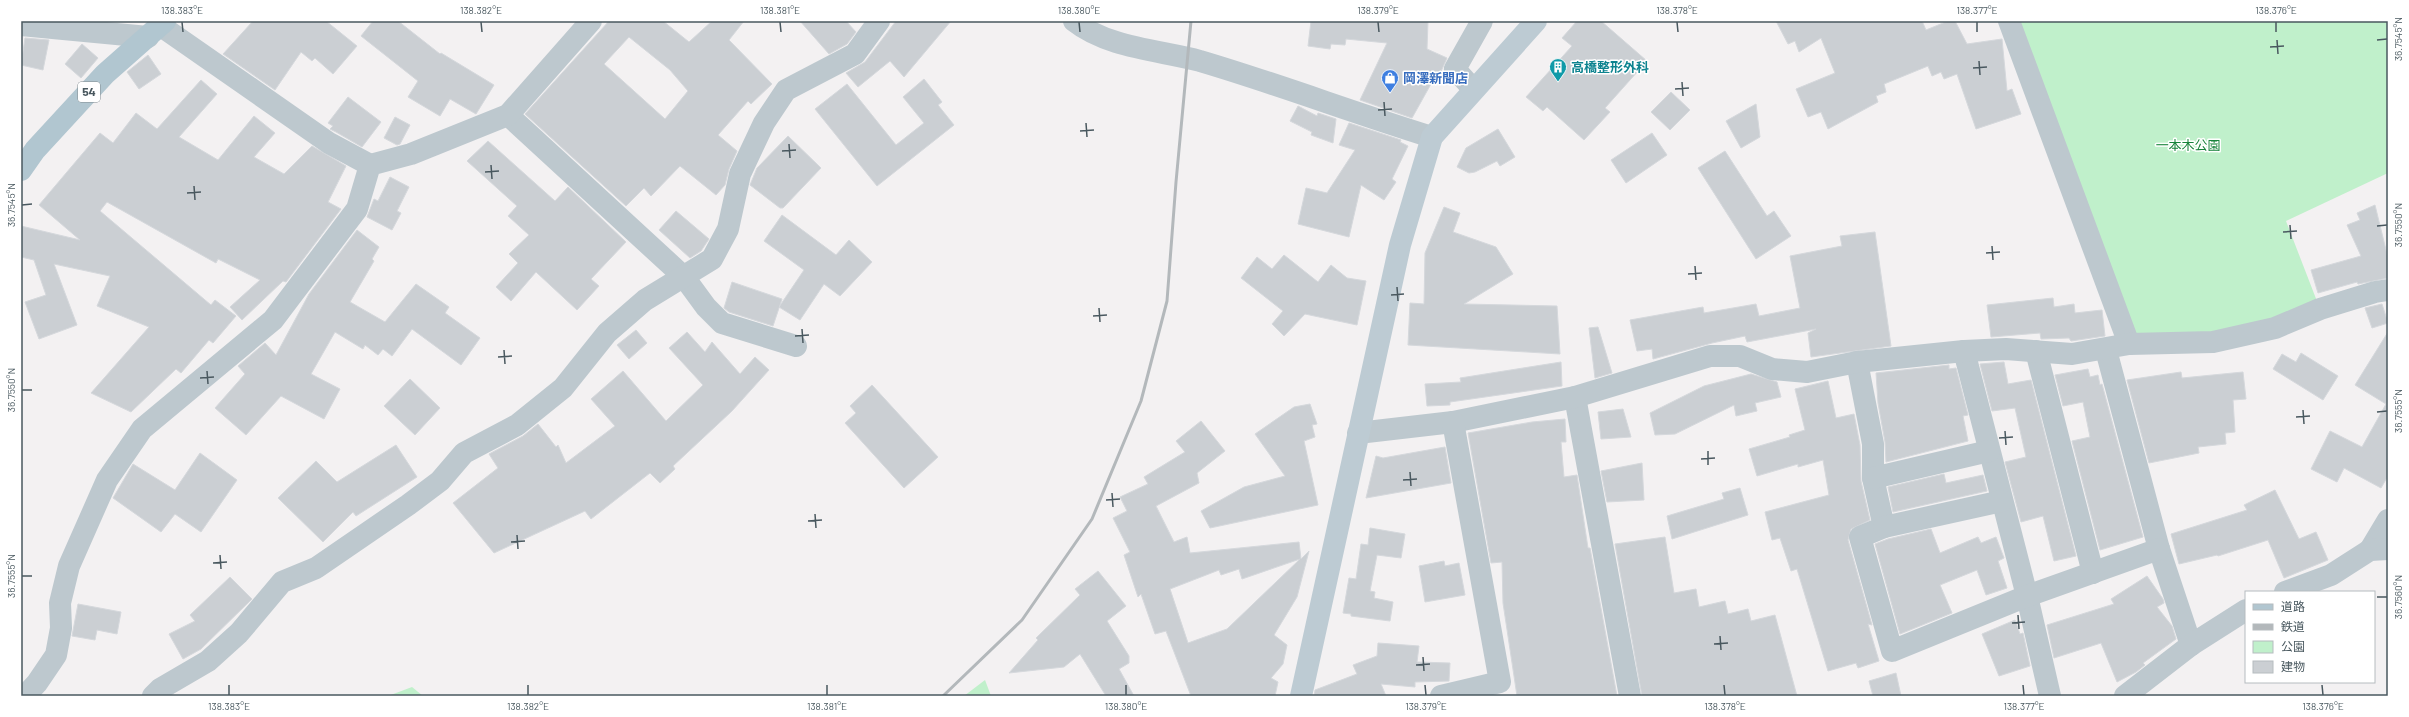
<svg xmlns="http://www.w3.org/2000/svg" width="2409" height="717" viewBox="0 0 2409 717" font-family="Barlow,'Noto Sans JP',sans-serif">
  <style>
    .green { fill: #c0f0cb }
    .building { fill: #cbcfd3; stroke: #d5d8dc; fill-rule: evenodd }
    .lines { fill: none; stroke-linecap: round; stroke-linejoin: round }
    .street { stroke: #bdc8ce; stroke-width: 22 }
    .secondary { stroke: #bdcbd3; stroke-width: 22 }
    .primary { stroke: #b1c6d0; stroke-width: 22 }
    .rail { stroke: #b3b8bb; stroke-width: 3 }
    .ticks { fill: none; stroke: #49585f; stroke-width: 1.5 }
    .labels { text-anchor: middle; stroke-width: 3; stroke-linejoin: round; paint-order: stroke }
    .shield { fill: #fff; stroke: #808a8f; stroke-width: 1 }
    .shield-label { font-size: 12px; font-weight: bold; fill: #49585f }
    .culture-label { font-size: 13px; font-weight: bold; fill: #0d838f; stroke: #fff; text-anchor: start }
    .shop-label { font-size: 13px; font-weight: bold; fill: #366cbe; stroke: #fff; text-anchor: start }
    .park-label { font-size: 13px; fill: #17833a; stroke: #fff }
    .neatline { fill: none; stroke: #49585f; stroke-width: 1.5 }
    .ticks-label { font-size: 10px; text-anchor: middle; fill: #49585f }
  </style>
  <rect width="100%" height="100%" fill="#f3f1f2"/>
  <g class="green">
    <polygon points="2009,21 2388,21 2388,173 2286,221 2320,309 2275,328 2129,344"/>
    <polygon points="985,680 991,696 964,696"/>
    <polygon points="412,687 423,696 388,696"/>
  </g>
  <g class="building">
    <polygon points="253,21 326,21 357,46 333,74 315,58 312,61 301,52 275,90 223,54"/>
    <polygon points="373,21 398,21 440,54 441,53 494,85 476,114 450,99 440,116 408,97 418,81 361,36"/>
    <path d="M 609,21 L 663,21 L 689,42 L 712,21 L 744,21 L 729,40 L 772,84 L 751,104 L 748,101 L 718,135 L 737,151 L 729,169 L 725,185 L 716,195 L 680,166 L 651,196 L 644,188 L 626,206 L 525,114 ZM 629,37 L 670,70 L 688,91 L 665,119 L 604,64 Z"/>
    <polygon points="800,21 846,21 856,32 847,44 829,54"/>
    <polygon points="896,21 951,21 904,77 890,61 858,87 846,73 865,62"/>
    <polygon points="1311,21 1428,21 1427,49 1447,58 1435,85 1431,84 1412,118 1360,100 1387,43 1346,39 1345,45 1331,44 1330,49 1308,46"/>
    <polygon points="1577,21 1601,21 1647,61 1605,108 1610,112 1584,140 1547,107 1543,111 1526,97 1572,46 1562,38"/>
    <polygon points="1776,21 1922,21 1926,30 1948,21 1955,21 1967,44 2002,39 2007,91 2012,89 2021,114 1976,129 1957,74 1944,79 1941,72 1932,76 1928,66 1884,84 1886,92 1876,96 1878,102 1828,129 1821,112 1808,117 1796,89 1835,73 1821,38 1799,52 1795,41 1788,44"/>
    <polygon points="25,38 49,40 43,70 21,65"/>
    <polygon points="82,44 98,58 81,78 65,64"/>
    <polygon points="148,55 161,74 139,89 127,72"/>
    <polygon points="924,79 942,102 938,105 954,125 877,186 815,109 847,84 896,145 924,123 903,97"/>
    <polygon points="201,80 217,94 179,137 218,160 254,116 275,133 254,157 284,174 312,146 346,166 328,202 341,209 286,282 283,281 242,320 230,307 260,280 218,259 216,263 107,202 100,211 211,305 215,300 236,316 213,343 209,340 181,373 176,369 131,412 91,393 149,327 97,306 110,276 54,264 77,325 39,339 25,302 46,295 34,260 21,257 21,226 80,240 39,205 100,133 113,143 136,113 157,129"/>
    <polygon points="1671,92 1690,110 1670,130 1651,112"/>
    <polygon points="348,97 381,122 362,147 336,132 330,129 333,126 328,123"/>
    <polygon points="1756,104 1760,137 1741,148 1726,121"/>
    <polygon points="1298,106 1317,116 1318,113 1336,119 1333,143 1311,135 1312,132 1290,121"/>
    <polygon points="395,117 410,125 400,144 397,145 384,138"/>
    <polygon points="1349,123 1401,140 1400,142 1408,146 1392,179 1396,182 1384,200 1361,185 1349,237 1298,224 1306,188 1327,193 1355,150 1339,145"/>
    <polygon points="1498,129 1515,157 1500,166 1497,161 1475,172 1469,173 1457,167 1466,148"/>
    <polygon points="1652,133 1667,155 1626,183 1611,160"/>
    <polygon points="788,136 821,168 783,208 780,208 750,185 757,168"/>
    <polygon points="488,141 555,201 568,187 626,242 591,279 599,286 577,310 536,272 511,301 496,287 518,263 509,254 529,235 508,216 517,206 467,161"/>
    <polygon points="1725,151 1767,216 1774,211 1791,236 1756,259 1698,168"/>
    <polygon points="390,177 409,187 397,211 401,213 392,230 367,217 374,199 378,201"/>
    <polygon points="2375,205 2388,258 2388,278 2358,284 2357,282 2318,293 2311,270 2361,256 2347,225 2360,220 2357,213"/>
    <polygon points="1444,207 1460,213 1453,232 1496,247 1513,274 1464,304 1557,306 1560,354 1408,345 1410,303 1424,304 1425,253"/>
    <polygon points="676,211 709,239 701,251 690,258 659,230"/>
    <polygon points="782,215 836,255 849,240 872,262 840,296 824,284 800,320 779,307 804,270 764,241"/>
    <polygon points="357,230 379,247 372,259 374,261 350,302 385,322 416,284 449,307 445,313 480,338 461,365 412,329 392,356 383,349 378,355 365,345 363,349 335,332 311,374 340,389 324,419 281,396 246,435 215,408 245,374 238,366 265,343 276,355 309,294"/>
    <polygon points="1875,232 1891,346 1811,357 1808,333 1816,329 1747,342 1745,336 1712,343 1653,359 1652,349 1637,351 1630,320 1703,307 1704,313 1756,304 1759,316 1800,308 1790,256 1842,246 1840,236"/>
    <polygon points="1284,255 1318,282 1331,265 1347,278 1366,281 1357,325 1305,314 1284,336 1272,324 1283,311 1241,278 1257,257 1272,269"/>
    <polygon points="732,282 782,299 773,326 729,312 724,308"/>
    <polygon points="2053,298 2054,307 2074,304 2075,313 2102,310 2105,336 2071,341 2069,338 2041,339 2040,333 1991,337 1987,305"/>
    <polygon points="2382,304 2388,323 2372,328 2365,308"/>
    <polygon points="1598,327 1612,373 1595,378 1589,328"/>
    <polygon points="636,330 647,343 629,359 617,345"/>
    <polygon points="687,332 705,352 712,342 740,374 755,357 769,370 732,411 673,466 675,469 660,483 650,473 591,519 585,511 494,553 453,503 498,468 489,454 523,436 538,424 556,447 558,445 566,463 615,426 591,399 623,371 666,421 703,385 669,348"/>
    <polygon points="2388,332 2388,476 2381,488 2344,468 2337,482 2311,469 2330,431 2362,447 2386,404 2355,385"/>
    <polygon points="2301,353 2338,376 2323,400 2273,369 2282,354 2296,362"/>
    <polygon points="1561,362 1562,386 1450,402 1450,405 1427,406 1425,384 1461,382 1460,378"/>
    <polygon points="2004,362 2008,384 2031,380 2076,556 2054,561 2043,516 2021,522 2005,462 2026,457 2015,408 1992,411 1980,364"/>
    <polygon points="1949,365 1949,369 1956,368 1968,415 1963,416 1968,441 1886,462 1885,442 1878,403 1876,373"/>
    <polygon points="2088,369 2090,377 2098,375 2100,385 2102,384 2143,537 2100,550 2072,441 2090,437 2083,402 2063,406 2055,375"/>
    <polygon points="2181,372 2182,378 2243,372 2246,399 2233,400 2235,432 2225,433 2226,444 2198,447 2199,453 2149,463 2127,380"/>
    <polygon points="1751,374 1777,382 1781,397 1755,403 1757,411 1736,416 1734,405 1675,434 1655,435 1650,413 1704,386"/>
    <polygon points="410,379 440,408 415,435 384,406"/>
    <polygon points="1828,381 1836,418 1854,414 1860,445 1861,481 1870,520 1851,529 1848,540 1872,625 1868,624 1879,661 1858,668 1856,663 1828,671 1797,569 1791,571 1780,538 1772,540 1765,512 1829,495 1823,460 1798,467 1798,464 1757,476 1749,449 1790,437 1789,435 1805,430 1795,389"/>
    <polygon points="872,385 938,457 904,488 845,423 856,413 850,406"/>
    <polygon points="1310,404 1317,424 1312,425 1315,437 1304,441 1318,505 1210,528 1201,511 1244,487 1285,476 1255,434 1294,407"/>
    <polygon points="1623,409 1631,437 1601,439 1598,412"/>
    <polygon points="1565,419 1566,442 1561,442 1564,477 1577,475 1588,548 1590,548 1617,696 1517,696 1503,603 1502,562 1491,563 1468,433 1532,422"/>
    <path d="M 1201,421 L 1225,451 L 1197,473 L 1199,483 L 1156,506 L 1174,542 L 1187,537 L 1190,553 L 1299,542 L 1301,559 L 1309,551 L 1297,597 L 1274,635 L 1287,645 L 1283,664 L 1271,678 L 1278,682 L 1275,696 L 1191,696 L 1166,631 L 1155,634 L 1141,594 L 1138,597 L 1124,555 L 1130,552 L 1113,518 L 1127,511 L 1120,497 L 1148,484 L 1144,477 L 1185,452 L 1176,441 ZM 1300,559 L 1227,629 L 1188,643 L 1170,589 L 1219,570 L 1221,575 L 1239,569 L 1242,579 Z"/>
    <polygon points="396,445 417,477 356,516 353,512 323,542 278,498 316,461 337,482"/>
    <polygon points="1445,447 1451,483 1366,498 1376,456 1383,458"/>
    <polygon points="200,453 237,480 201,532 175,514 161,532 113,498 133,464 175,490"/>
    <polygon points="1642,463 1644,500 1607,502 1601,471"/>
    <polygon points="1944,474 1946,483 1983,475 1987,491 1893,512 1888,487"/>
    <polygon points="1740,488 1748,515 1672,539 1667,516 1724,499 1722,493"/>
    <polygon points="2275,490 2299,539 2316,532 2328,560 2284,578 2268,540 2218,556 2217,555 2179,564 2171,534 2247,510 2244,505"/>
    <polygon points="1370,528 1405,534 1401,558 1377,555 1370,591 1375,592 1374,598 1393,602 1390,621 1351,616 1351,614 1343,613 1349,578 1356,579 1361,544 1368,545"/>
    <polygon points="1931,529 1940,553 1978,537 1981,543 1996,537 2004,558 1998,561 2007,588 1986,595 1977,570 1940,585 1952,613 1900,634 1875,544 1888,539"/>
    <polygon points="1665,537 1674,593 1696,589 1699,607 1725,601 1728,614 1748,609 1751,621 1775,615 1797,696 1642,696 1615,544"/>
    <polygon points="1444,561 1445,566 1459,563 1465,595 1425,602 1419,566"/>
    <polygon points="1098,571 1126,606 1107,621 1129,656 1129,663 1119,669 1134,696 1106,696 1080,654 1064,667 1009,673 1038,640 1036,638 1080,595 1075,589"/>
    <polygon points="2147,576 2163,599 2164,603 2157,607 2172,626 2176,639 2143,663 2145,665 2136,672 2117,682 2101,643 2054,658 2047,625 2114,604 2111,599"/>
    <polygon points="230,577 252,599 201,649 183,659 169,634 195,621 190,615"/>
    <polygon points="78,604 121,612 117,634 97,630 95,640 72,636"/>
    <polygon points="2015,620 2020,634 2023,633 2030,666 1999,676 1982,634"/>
    <polygon points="1378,643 1419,646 1417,662 1450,663 1449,681 1415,682 1415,687 1381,684 1386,696 1314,696 1315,690 1357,674 1353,665 1377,656"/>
    <polygon points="1896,673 1901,696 1873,696 1869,681"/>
  </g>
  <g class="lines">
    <g class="street">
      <path d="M 1074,21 C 1108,48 1159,50 1200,61 C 1278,84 1354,113 1432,137"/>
      <polyline points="2009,21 2129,344"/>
      <polyline points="21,25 148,37"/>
      <polyline points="161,26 329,143 370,165"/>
      <polyline points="1473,89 1455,69 1482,21"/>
      <polyline points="508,115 684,277 706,307 722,323 796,346"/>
      <polyline points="2106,350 2159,549 2191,645"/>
      <polyline points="1964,351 2027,596 2050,696"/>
      <polyline points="2036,351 2093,573"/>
      <polyline points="1857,362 1873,444 1873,478 1884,527 1860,537 1892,651 2027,596 2159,549"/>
      <polyline points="1575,397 1630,696"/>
      <polyline points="1358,433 1453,422 1575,397 1710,356 1740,356 1772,369 1807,372 1857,362 1964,351 2006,349 2072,354 2129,344 2213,342 2275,328 2320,309 2375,292 2388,290"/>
      <polyline points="1873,478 1989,451"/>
      <polyline points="1884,527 2002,501"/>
      <polyline points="2370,550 2388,520"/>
      <polyline points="2285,592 2331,575 2370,550 2388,549"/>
      <polyline points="25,696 37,683 56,655 61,628 60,603 69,566 107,480 142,429 273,320 357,209 370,165 411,154 508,115 591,21"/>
      <polyline points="153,696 160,689 208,661 239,633 282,582 316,568 408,505 440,481 464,453 517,425 563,388 607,333 645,300 712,259 728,229 740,174 764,123 786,90 855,54 879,21"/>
      <polyline points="1441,696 1500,682 1453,422"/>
      <polyline points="2125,696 2191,645 2246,610"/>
    </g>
    <polyline class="secondary" points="1301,696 1400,245 1432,137 1536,21"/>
    <polyline class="primary" points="21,170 35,150 105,74 165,21"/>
    <polyline class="rail" points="943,696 1022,620 1092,519 1141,401 1167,301 1176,182 1191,21"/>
  </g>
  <path class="ticks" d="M 182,22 L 183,32M 481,22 L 482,32M 780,22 L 781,32M 1079,22 L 1080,32M 1378,22 L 1379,32M 1677,22 L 1678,32M 1977,22 L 1977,32M 2276,22 L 2276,32M 2277,40 L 2278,54M 2377,40 L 2387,39M 2270,47 L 2284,46M 1979,61 L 1980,75M 1973,68 L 1987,67M 1682,82 L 1683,96M 1675,89 L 1689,88M 1384,102 L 1385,116M 1378,110 L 1392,109M 1086,123 L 1087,137M 1080,131 L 1094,130M 789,144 L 790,158M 782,151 L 796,150M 491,165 L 492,179M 485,172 L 499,171M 194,186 L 195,200M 187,193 L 201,192M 22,205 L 32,204M 2290,225 L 2291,239M 2377,226 L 2387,225M 2283,232 L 2297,231M 1992,246 L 1993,260M 1986,253 L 2000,252M 1695,266 L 1696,280M 1688,274 L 1702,273M 1397,287 L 1398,301M 1391,295 L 1404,294M 1099,308 L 1100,322M 1093,316 L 1107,315M 802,329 L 803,343M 795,336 L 809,335M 504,350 L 505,364M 498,357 L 512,356M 207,371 L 208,384M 200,378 L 214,377M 22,390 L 32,390M 2303,410 L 2304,424M 2377,412 L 2387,411M 2296,417 L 2310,416M 2005,431 L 2006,445M 1999,438 L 2013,437M 1708,451 L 1708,465M 1701,459 L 1715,458M 1410,472 L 1411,486M 1403,480 L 1417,479M 1112,493 L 1113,507M 1106,500 L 1120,499M 815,514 L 816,528M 808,521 L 822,520M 517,535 L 518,549M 511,542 L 525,541M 220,555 L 221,569M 213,563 L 227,562M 22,576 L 32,576M 2377,597 L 2387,597M 2018,615 L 2019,629M 2012,623 L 2025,622M 1720,636 L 1721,650M 1714,644 L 1728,643M 1423,657 L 1424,671M 1416,665 L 1430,664M 229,685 L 229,695M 528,685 L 528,695M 827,685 L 827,695M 1126,685 L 1126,695M 1425,685 L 1426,695M 1724,685 L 1725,695M 2023,685 L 2024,695M 2322,685 L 2323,695"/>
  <defs>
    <g id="building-pin" transform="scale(0.9)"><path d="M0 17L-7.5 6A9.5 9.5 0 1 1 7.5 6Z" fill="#0f9aa8" stroke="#fff"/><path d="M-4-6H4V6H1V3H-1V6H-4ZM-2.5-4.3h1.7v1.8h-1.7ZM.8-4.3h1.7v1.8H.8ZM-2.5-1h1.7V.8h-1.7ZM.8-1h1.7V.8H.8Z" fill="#fff"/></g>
    <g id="shop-pin" transform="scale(0.9)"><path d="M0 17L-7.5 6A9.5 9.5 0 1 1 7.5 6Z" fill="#3f7fe0" stroke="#fff"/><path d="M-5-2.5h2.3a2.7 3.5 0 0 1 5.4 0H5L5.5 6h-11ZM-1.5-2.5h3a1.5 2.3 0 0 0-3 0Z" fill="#fff"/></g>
  </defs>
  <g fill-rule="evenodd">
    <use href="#building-pin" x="1558" y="67"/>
    <use href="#shop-pin" x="1390" y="78"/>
  </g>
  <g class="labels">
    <rect class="shield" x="78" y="82" width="22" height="20" rx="3"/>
    <g class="shield-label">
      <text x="89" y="96">54</text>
    </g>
    <g class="culture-label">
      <text x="1571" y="72">高橋整形外科</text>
    </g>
    <g class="shop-label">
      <text x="1403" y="83">岡澤新聞店</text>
    </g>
    <g class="park-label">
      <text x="2188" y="150">一本木公園</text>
    </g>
  </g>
  <rect width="2409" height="717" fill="none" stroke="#ffffff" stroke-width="44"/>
  <rect x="2245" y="591" width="130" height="92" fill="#ffffff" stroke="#b6bcbf"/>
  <rect x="2253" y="604" width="20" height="6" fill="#b1c6d0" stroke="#b6bcbf"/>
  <text x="2281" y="611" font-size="12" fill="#49585f">道路</text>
  <rect x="2253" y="624" width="20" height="6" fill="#b3b8bb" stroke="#b6bcbf"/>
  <text x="2281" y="631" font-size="12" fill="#49585f">鉄道</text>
  <rect x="2253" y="641" width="20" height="12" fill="#c0f0cb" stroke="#b6bcbf"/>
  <text x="2281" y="651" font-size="12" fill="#49585f">公園</text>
  <rect x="2253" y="661" width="20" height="12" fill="#cbcfd3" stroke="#b6bcbf"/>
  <text x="2281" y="671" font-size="12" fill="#49585f">建物</text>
  <rect x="22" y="22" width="2365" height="673" class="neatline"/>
  <g class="ticks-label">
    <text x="182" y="14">138.383°E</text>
    <text x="481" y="14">138.382°E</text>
    <text x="780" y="14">138.381°E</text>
    <text x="1079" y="14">138.380°E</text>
    <text x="1378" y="14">138.379°E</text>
    <text x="1677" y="14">138.378°E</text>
    <text x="1977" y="14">138.377°E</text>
    <text x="2276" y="14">138.376°E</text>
    <text transform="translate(2398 39) rotate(-90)" y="4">36.7545°N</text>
    <text transform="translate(11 205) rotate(-90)" y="4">36.7545°N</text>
    <text transform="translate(2398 225) rotate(-90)" y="4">36.7550°N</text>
    <text transform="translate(11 390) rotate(-90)" y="4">36.7550°N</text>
    <text transform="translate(2398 411) rotate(-90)" y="4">36.7555°N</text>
    <text transform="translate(11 576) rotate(-90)" y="4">36.7555°N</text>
    <text transform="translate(2398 597) rotate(-90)" y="4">36.7560°N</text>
    <text x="229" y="710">138.383°E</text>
    <text x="528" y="710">138.382°E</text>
    <text x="827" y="710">138.381°E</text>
    <text x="1126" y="710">138.380°E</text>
    <text x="1426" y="710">138.379°E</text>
    <text x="1725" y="710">138.378°E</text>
    <text x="2024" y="710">138.377°E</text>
    <text x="2323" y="710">138.376°E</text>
  </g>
</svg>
